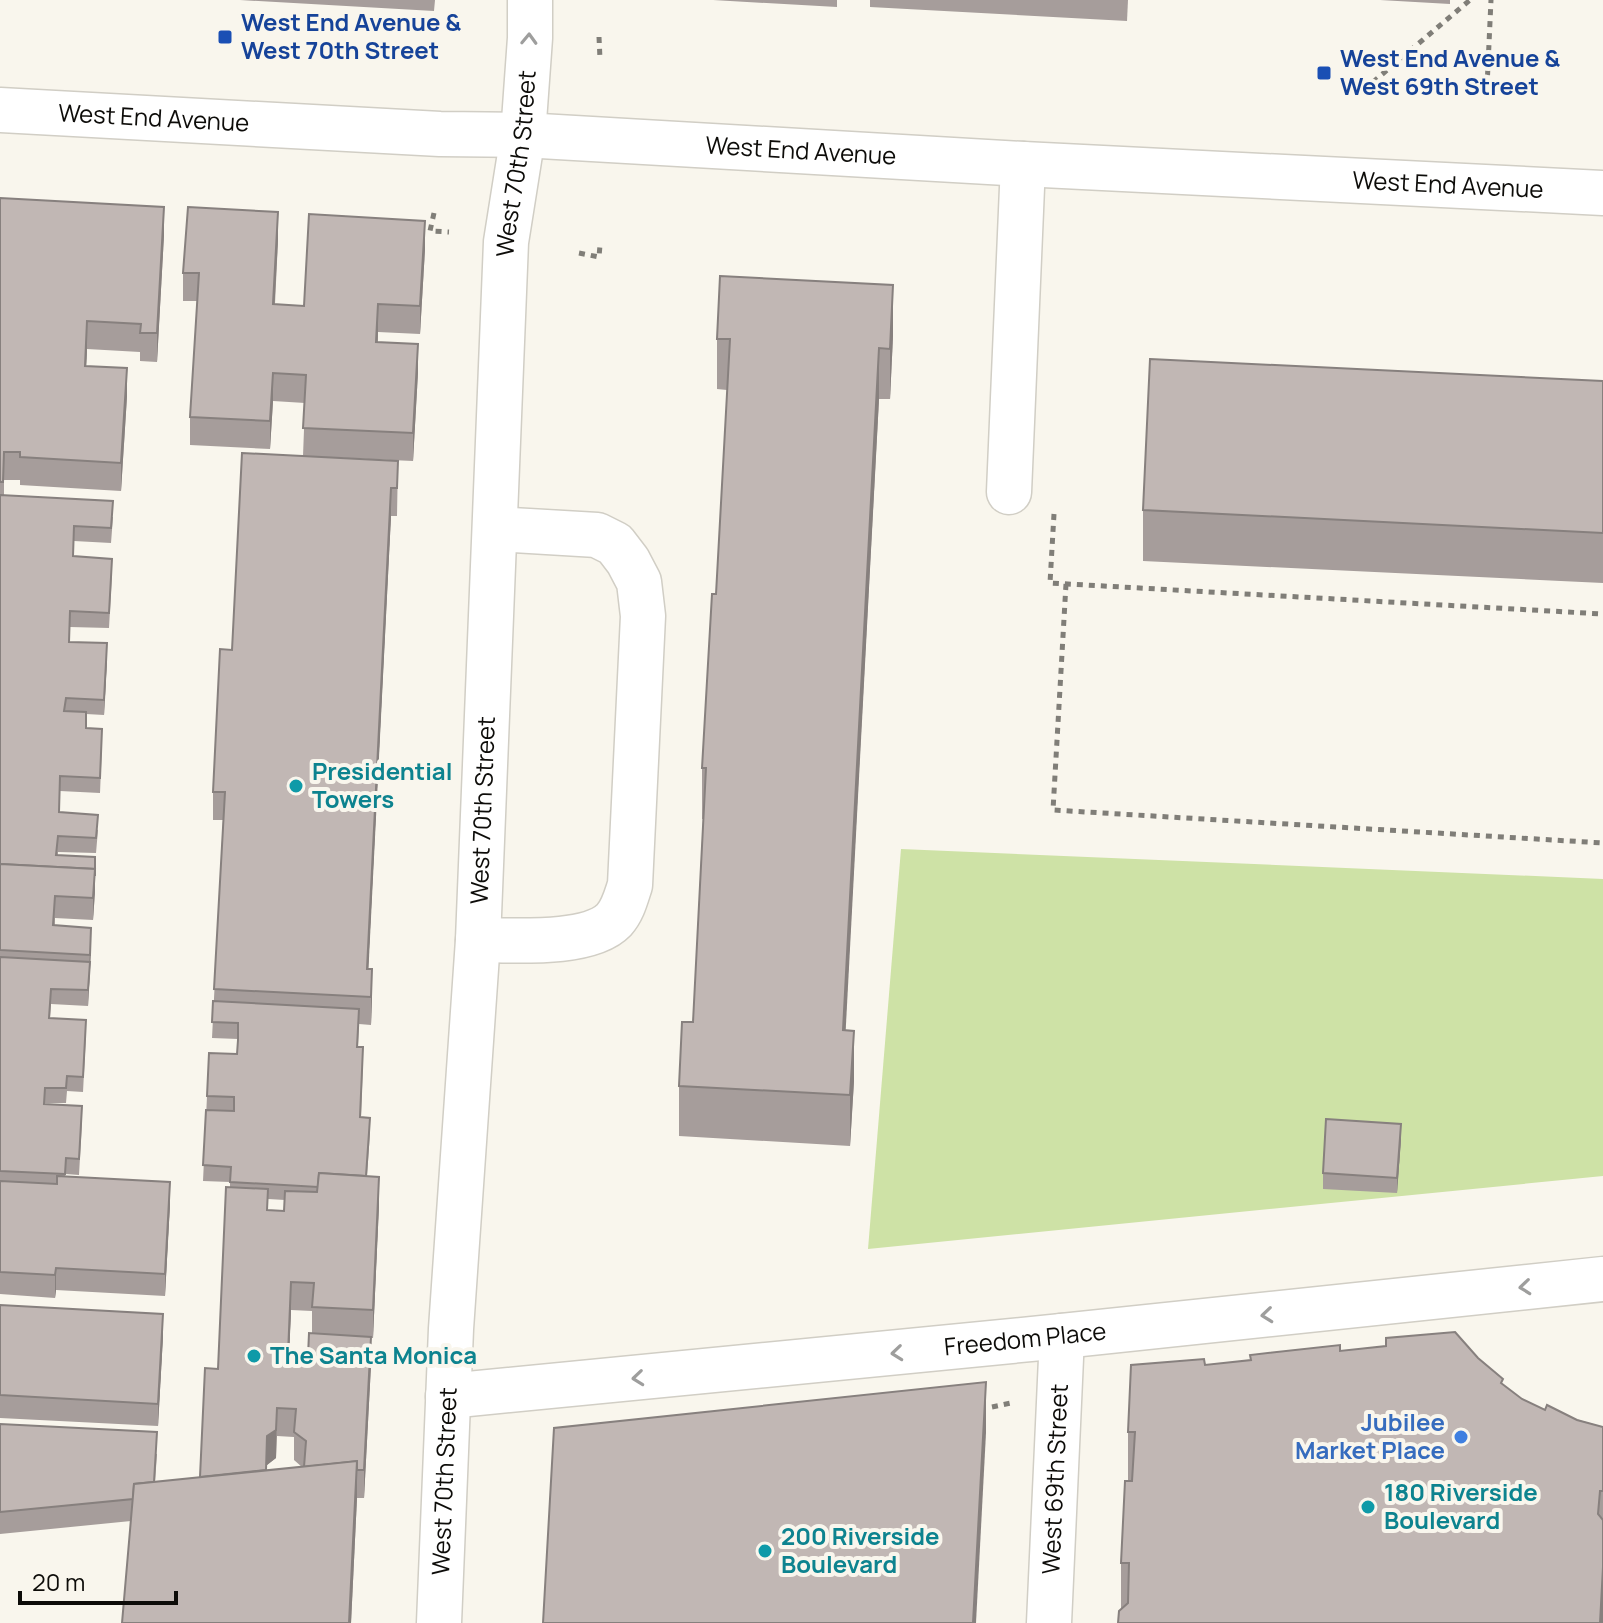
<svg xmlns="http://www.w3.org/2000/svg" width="1603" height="1623" viewBox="0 0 1603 1623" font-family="Manrope,sans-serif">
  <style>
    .green { fill: #cee2a6 }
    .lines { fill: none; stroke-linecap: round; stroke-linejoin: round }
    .minor-casing { stroke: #d1cec5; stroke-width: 47 }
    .major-casing { stroke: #d1cec5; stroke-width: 47 }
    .path { stroke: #807e78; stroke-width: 5; stroke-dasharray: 6 6; stroke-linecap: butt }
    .minor { stroke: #fff; stroke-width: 44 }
    .major { stroke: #fff; stroke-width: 44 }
    .wall { fill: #a69d9b; fill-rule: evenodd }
    .shaded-wall { fill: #87807e }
    .building { fill: #c1b7b4; stroke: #87807e; stroke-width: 2 }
    .oneway { stroke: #9e9e9d }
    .transit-dot { fill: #1a4fb4; stroke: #f9f6ed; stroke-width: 3 }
    .culture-dot { fill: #0f9aa8; stroke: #f9f6ed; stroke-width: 3 }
    .shop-dot { fill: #3f7fe0; stroke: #f9f6ed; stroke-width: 3 }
    .labels { text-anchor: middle; stroke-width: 8; stroke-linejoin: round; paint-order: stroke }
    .transit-label { font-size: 24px; font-weight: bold; fill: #164399; stroke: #f9f6ed; text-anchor: start }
    .street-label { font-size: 24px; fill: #0d0c09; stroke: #f9f6ed }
    .culture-label { font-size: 24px; font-weight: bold; fill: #0d838f; stroke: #f9f6ed; text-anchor: start }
    .shop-label { font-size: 24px; font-weight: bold; fill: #366cbe; stroke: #f9f6ed; text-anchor: end }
  </style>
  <rect width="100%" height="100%" fill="#f9f6ed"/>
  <polygon class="green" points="901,849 1603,879 1603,1176 868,1249"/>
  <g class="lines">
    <g class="minor-casing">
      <g id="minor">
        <polyline points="1009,492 1023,164"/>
        <path d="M 478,940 C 513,940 589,946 614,920 C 623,910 626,897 630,885 L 643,616 L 639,582 L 628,561 L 615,544 L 597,535 L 496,529"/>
        <path id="s1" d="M 448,1396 L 1062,1336 L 1603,1279"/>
        <path id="s2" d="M 439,1623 L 451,1329 L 478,940 L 506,242 L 523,135 L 530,38 L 530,0"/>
        <path id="s3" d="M 1049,1623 L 1062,1336"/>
      </g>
    </g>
    <g class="major-casing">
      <g id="major">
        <path id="s4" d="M 0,110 L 440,134 L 523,135 L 1023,164 L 1603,193"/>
      </g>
    </g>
    <g class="path">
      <polyline points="599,37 600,59"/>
      <polyline points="1373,82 1470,0"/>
      <polyline points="1487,87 1491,0"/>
      <polyline points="434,213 430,231 449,232"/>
      <polyline points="579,253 599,257 600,245"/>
      <polyline points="1054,514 1050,583 1603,614"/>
      <polyline points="1066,584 1053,810 1603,843"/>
      <polyline points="992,1407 1011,1403"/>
    </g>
    <use href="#minor" class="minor"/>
    <use href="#major" class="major"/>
  </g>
  <g class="wall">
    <polygon points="240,0 435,0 434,11"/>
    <polygon points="713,0 837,0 837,7"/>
    <polygon points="870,0 1128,0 1127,21 870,7"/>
    <polygon points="1380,0 1450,0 1450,4"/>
    <polygon points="0,198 164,235 157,362 140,361 140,352 87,349 86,366 127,396 121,491 20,485 20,480 4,480 4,495 113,517 111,543 74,541 73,556 112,574 109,628 70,627 69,642 107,659 104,715 86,714 86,728 102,744 100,793 60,791 59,812 98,830 96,853 58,852 58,856 95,891 93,920 55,918 55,926 91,950 88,1006 51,1004 50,1018 86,1035 83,1092 67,1091 66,1103 45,1103 44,1104 82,1122 79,1175 66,1174 65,1176 170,1204 165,1296 56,1290 55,1298 0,1294"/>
    <polygon points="278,240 275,304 304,306 425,249 420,334 378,332 378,342 418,372 413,461 303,456 305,403 273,401 270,449 190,445 190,417 197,301 183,301 183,273"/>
    <polygon points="893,336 890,399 879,399 845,1030 854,1081 850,1146 679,1136 679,1086 693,1022 703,819 702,819 702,768 716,594 727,390 717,389 717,339"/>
    <polygon points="1603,381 1603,583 1143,561 1143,510"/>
    <path d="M 398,461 L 397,516 L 391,516 L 368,969 L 372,998 L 371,1025 L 359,1024 L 358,1047 L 363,1062 L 361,1117 L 370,1133 L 367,1176 L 379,1205 L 373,1338 L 371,1338 L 371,1365 L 364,1498 L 357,1498 L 351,1623 L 122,1623 L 131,1521 L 0,1534 L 0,1424 L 157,1454 L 155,1482 L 200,1477 L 218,1369 L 230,1188 L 230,1182 L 203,1181 L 207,1096 L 237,1054 L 238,1039 L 212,1038 L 223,820 L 213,820 L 213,792 L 232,650 ZM 268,1199 L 285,1200 L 284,1211 L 268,1210 ZM 291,1310 L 312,1311 L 312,1334 L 308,1356 L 289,1354 ZM 277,1436 L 294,1437 L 294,1460 L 302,1467 L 267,1470 L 267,1465 L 276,1458 Z"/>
    <polygon points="1401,1139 1397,1193 1323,1189 1323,1173"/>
    <polygon points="0,1305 163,1336 158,1426 0,1418"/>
    <polygon points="1386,1338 1503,1385 1522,1399 1545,1410 1603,1427 1603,1623 1118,1623 1121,1609 1121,1563 1128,1481 1128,1432 1340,1351 1386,1346"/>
  </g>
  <g class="shaded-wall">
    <polygon points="164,207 164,235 157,362 157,333"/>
    <polygon points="278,212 278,240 273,332 273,304"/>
    <polygon points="425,221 425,249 420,334 420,306"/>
    <polygon points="893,285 893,336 890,399 890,349"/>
    <polygon points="378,304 378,332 376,370 376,342"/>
    <polygon points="87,321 87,349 85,394 85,366"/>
    <polygon points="418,344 418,372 413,461 413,433"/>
    <polygon points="879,348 879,399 843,1081 843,1030"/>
    <polygon points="127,368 127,396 121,491 121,463"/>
    <polygon points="273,373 273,401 270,449 270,421"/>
    <polygon points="391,488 391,516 367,998 367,969"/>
    <polygon points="107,643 107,659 104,715 104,700"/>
    <polygon points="95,857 95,891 93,920 93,898"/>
    <polygon points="91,928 91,950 88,1006 88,990"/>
    <polygon points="372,969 372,998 371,1025 371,997"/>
    <polygon points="854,1031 854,1081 850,1146 850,1095"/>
    <polygon points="1401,1124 1401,1139 1397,1193 1397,1178"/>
    <polygon points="379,1177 379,1205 373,1338 373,1310"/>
    <polygon points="170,1182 170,1204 165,1296 165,1274"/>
    <polygon points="56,1268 56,1290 55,1298 55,1275"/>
    <polygon points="291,1282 291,1310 288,1383 288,1354"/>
    <polygon points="163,1314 163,1336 158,1426 158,1404"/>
    <polygon points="371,1337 371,1365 364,1498 364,1470"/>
    <polygon points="986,1382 986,1433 976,1623 973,1623"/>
    <polygon points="277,1408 276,1458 267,1465 265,1508 267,1436"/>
    <polygon points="357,1461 357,1498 351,1623 349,1623"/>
    <polygon points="1603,1567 1603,1623 1600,1623"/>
  </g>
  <g class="building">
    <polygon points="0,198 164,207 157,333 140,333 141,324 87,321 85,366 127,368 121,463 20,457 20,452 4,452 3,482 0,482"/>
    <polygon points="188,207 278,212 273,304 304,306 309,214 425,221 420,306 378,304 376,342 418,344 413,433 303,428 306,375 273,373 270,421 190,417 199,273 183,273"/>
    <polygon points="720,276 893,285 890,349 879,348 843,1030 854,1031 850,1095 679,1086 682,1022 693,1022 706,768 702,768 712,594 716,594 730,339 717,339"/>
    <polygon points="1150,359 1603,381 1603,533 1143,510"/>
    <polygon points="242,453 398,461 397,488 391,488 367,969 372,969 371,997 214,989 225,792 213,792 220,649 232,650"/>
    <polygon points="0,495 113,501 111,528 74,526 73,556 112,559 109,613 70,611 69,642 107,643 104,700 66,698 64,711 86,712 86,728 102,729 100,778 60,776 59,812 98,815 96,838 58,836 56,855 95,857 95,876 95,869 0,864"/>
    <polygon points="0,864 95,869 93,898 55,896 53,925 91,928 90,955 0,950"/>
    <polygon points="0,957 90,962 88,990 51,989 49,1018 86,1020 83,1077 67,1076 66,1088 45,1088 44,1104 82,1106 79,1159 66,1158 65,1174 0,1171"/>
    <polygon points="213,1001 359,1009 357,1047 363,1047 360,1117 370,1118 366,1176 319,1173 318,1187 230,1182 231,1167 203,1165 206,1110 234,1111 234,1097 207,1096 209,1053 237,1054 238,1040 238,1023 212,1022"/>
    <polygon points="1326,1119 1401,1124 1397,1178 1323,1173"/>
    <polygon points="319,1173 379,1177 373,1310 312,1307 314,1283 291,1282 288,1354 308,1356 309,1333 371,1337 364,1470 357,1470 357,1461 304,1467 306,1441 294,1432 296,1409 277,1408 276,1430 267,1436 266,1470 200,1477 205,1368 218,1369 226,1187 268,1189 267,1210 284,1211 285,1191 317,1192"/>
    <polygon points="57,1176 170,1182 165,1274 56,1268 55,1275 0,1272 0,1181 57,1184"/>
    <polygon points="0,1305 163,1314 158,1404 0,1395"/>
    <polygon points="1455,1332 1478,1358 1503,1379 1501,1383 1522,1399 1545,1410 1547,1405 1577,1420 1603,1427 1603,1491 1600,1491 1598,1514 1603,1520 1603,1567 1600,1623 1118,1623 1119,1611 1128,1603 1129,1563 1121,1563 1125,1481 1132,1481 1135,1432 1128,1432 1131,1365 1204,1359 1205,1365 1251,1360 1250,1355 1340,1345 1340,1351 1386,1346 1386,1338"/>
    <polygon points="986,1382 973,1623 543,1623 554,1428"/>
    <polygon points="0,1424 157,1432 154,1482 134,1484 133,1499 0,1512"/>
    <polygon points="357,1461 349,1623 122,1623 134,1484"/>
  </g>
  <defs><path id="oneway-chevron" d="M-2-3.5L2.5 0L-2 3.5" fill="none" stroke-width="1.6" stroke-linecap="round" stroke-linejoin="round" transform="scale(2)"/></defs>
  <g class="oneway">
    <use href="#oneway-chevron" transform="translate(529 39) rotate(-88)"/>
    <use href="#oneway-chevron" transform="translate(1525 1287) rotate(174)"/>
    <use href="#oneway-chevron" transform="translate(1267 1315) rotate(174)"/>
    <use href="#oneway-chevron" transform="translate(897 1353) rotate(174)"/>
    <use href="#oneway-chevron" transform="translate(638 1378) rotate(174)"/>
  </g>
  <g class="transit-dot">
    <rect x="217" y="29" width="16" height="16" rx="4"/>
    <rect x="1316" y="65" width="16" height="16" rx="4"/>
  </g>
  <g class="culture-dot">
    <circle cx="296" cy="786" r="8"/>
    <circle cx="254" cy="1356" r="8"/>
    <circle cx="1368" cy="1507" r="8"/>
    <circle cx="765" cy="1551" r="8"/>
  </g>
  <circle class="shop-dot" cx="1461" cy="1437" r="8"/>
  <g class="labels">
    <g class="transit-label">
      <text x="241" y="31">West End Avenue &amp;<tspan x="241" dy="28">West 70th Street</tspan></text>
      <text x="1340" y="67">West End Avenue &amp;<tspan x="1340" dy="28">West 69th Street</tspan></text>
    </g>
    <g class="street-label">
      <text dy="8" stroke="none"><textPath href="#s4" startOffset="154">West End Avenue</textPath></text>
      <text dy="8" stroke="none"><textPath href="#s4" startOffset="802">West End Avenue</textPath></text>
      <text dy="8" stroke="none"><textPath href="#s2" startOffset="1462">West 70th Street</textPath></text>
      <text dy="8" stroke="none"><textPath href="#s4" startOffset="1450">West End Avenue</textPath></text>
      <text dy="8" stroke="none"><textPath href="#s2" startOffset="814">West 70th Street</textPath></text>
      <text dy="8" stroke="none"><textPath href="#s1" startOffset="580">Freedom Place</textPath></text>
      <text dy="8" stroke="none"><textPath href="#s3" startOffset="144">West 69th Street</textPath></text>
      <text dy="8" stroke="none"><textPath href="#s2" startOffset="142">West 70th Street</textPath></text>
    </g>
    <g class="culture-label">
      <text x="312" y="780">Presidential<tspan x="312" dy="28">Towers</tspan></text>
      <text x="270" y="1364">The Santa Monica</text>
      <text x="1384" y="1501">180 Riverside<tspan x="1384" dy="28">Boulevard</tspan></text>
      <text x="781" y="1545">200 Riverside<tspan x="781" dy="28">Boulevard</tspan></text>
    </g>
    <g class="shop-label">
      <text x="1445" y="1431">Jubilee<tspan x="1445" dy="28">Market Place</tspan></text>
    </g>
  </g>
  <path d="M20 1591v12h156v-12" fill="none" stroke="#0d0c09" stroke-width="4"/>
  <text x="32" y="1591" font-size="24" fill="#0d0c09" stroke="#f9f6ed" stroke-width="6" paint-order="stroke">20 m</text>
</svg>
